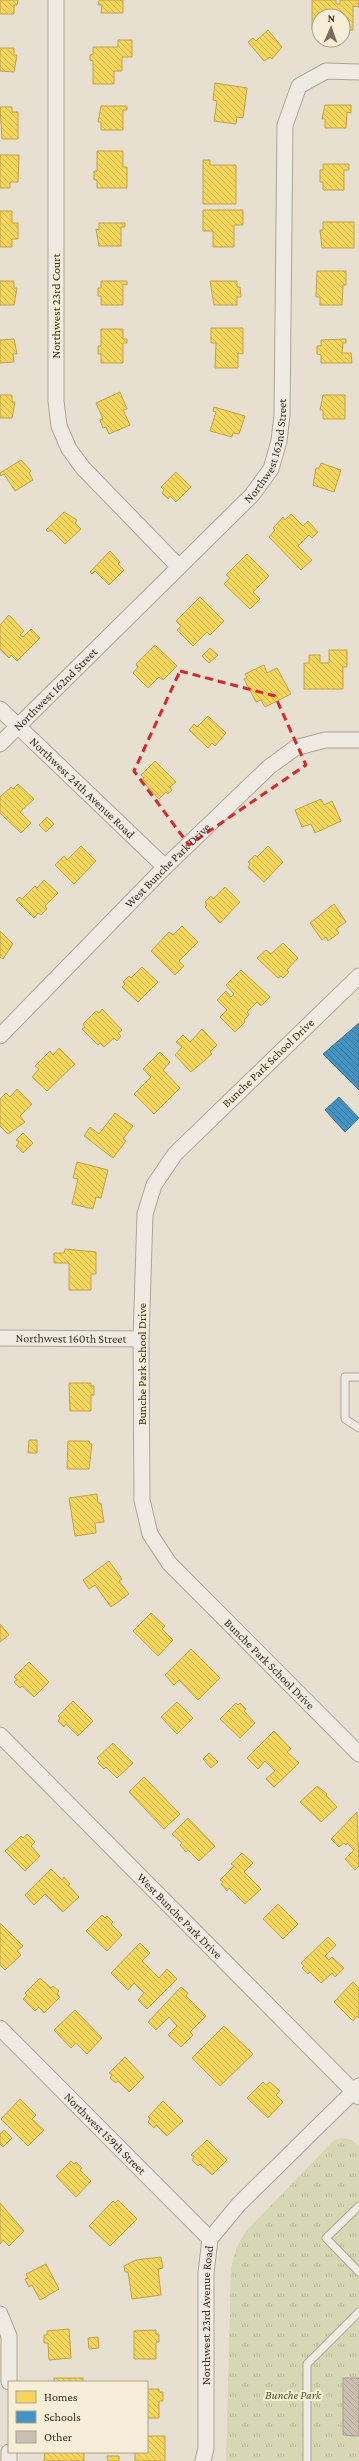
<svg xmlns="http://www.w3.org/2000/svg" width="359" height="2461" viewBox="0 0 359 2461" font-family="'Crimson Pro',serif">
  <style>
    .park { fill: url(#park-tufts) }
    .homes { fill: url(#homes-back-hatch); stroke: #bea34a }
    .schools { fill: url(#schools-back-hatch); stroke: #417592 }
    .building { fill: url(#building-back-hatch); stroke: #a89c90 }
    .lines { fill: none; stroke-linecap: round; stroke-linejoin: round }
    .service-casing { stroke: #ada599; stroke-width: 9 }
    .minor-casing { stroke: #ada599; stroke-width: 17 }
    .service { stroke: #efebe3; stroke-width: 7 }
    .minor { stroke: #efebe3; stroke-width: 15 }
    .marked { fill: none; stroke: #d62828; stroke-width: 3; stroke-dasharray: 8 5; stroke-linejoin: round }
    .labels { text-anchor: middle; stroke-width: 4; stroke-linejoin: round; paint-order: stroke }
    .street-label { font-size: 12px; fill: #3d2e20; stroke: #f7eed8 }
    .park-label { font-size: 12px; font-style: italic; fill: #4d5a26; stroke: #f7eed8 }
  </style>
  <defs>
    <pattern id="park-tufts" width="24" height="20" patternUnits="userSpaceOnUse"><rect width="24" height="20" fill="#d6d7b3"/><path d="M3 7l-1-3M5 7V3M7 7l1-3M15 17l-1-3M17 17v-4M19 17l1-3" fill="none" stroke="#b9b99a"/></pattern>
    <pattern id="homes-back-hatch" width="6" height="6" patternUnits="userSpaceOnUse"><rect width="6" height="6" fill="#f6d55c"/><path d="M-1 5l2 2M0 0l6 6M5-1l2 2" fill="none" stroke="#d4b750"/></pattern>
    <pattern id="schools-back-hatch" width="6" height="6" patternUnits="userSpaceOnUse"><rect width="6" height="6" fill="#4393c3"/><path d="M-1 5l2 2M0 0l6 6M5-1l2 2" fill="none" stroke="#39789e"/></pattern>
    <pattern id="building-back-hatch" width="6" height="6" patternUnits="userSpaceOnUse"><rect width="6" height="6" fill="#cbbfb2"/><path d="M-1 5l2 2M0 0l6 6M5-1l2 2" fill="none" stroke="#afa499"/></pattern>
  </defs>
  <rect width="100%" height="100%" fill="#e7e0d1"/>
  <polygon class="park" points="343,2138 352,2140 359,2147 359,2461 226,2461 231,2268 236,2249 246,2231 334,2140"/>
  <g class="homes">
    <polygon points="0,0 18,0 17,5 14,5 14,14 0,14"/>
    <polygon points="99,0 123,0 123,13 101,13 102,5 98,5"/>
    <polygon points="312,0 336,0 336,4 340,4 340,0 359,0 359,7 353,6 353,30 343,30 343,16 319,16 319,30 312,30"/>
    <polygon points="268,30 282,47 272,59 270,57 264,61 248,42 253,38 256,41"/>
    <polygon points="118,40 132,40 132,57 122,57 122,71 114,71 114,84 93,84 93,61 90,60 90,55 93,54 93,47 118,47"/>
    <polygon points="0,48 14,48 14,55 17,55 14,72 0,71"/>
    <polygon points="215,83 247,88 243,118 237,117 236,124 214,121 217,101 213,100"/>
    <polygon points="325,105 351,105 351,113 347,112 346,128 325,128 325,119 322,119"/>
    <polygon points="101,106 127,106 127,110 123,110 123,130 101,130 101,122 98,122"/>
    <polygon points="0,107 12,107 12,112 18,112 18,139 2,139"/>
    <polygon points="97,151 123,151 123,167 127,167 127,188 97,188 97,180 94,180 94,171 97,171"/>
    <polygon points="0,155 19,155 18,182 10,182 10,188 0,188"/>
    <polygon points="203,160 210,160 210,165 236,165 236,204 203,204"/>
    <polygon points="323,164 349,164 349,170 344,170 344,190 323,190 323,182 320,182 320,170 323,170"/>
    <polygon points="203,210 243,210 243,225 234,225 234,247 213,247 213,231 203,231"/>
    <polygon points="0,211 12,211 12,223 18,223 18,239 12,239 12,247 0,247"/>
    <polygon points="323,222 354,222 354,248 322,248 320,230 323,230"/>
    <polygon points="99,223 125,223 125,227 121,227 121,246 99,246 96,229 99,230"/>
    <polygon points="317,271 346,271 346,285 343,285 342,305 320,305 320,297 316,297"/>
    <polygon points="0,281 14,281 14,288 17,288 14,305 0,305"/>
    <polygon points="101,281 127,281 127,285 123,284 123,305 101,305 101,296 98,296 98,288 101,288"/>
    <polygon points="210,281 237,281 237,287 240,287 241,297 237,297 237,305 214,305"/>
    <polygon points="211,328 243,328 243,354 238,353 238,368 215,368 216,343 211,343"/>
    <polygon points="101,329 123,329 123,339 127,339 127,343 123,343 123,363 101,363 101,354 98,354 98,346 101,346"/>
    <polygon points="14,339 17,354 13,354 14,362 0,363 0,340"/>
    <polygon points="346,339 346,343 343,343 342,353 351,353 352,363 321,363 321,355 317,354 317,346 321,346 321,340"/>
    <polygon points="120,392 127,409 123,410 130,425 109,434 106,427 103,428 100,420 103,419 96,403"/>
    <polygon points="0,395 12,395 12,402 15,402 12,418 0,418"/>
    <polygon points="323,395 345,395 345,419 323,419 323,410 320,410"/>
    <polygon points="214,407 245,416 239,434 233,433 232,437 210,431 216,412 213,411"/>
    <polygon points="21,460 31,471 29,473 33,480 15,491 4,474 1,476 0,473"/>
    <polygon points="321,463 341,470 334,492 313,485 316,468 319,468"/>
    <polygon points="176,472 191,487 176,502 170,496 168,499 162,493 164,490 161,487"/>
    <polygon points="64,512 77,520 75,523 81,529 65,544 51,530 48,532 46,530"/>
    <polygon points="291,514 303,526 308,521 318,532 312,538 309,535 298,546 312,560 301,570 269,537 275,530 273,528 283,517 285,520"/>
    <polygon points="110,551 120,562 118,564 124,570 109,585 95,571 92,574 90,572"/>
    <polygon points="247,554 269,576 253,592 260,599 250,609 224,584 230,578 226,575"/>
    <polygon points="200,597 224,621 210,635 207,632 193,646 177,630 181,626 176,621"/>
    <polygon points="9,615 24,631 20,635 23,637 31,629 40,638 17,661 11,655 9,658 0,649 0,625"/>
    <polygon points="155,645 177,666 163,680 159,677 148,688 133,673 138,667 136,664"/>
    <polygon points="210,648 218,655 209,663 202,656"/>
    <polygon points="329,650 347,650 347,667 343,667 343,689 304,689 304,663 309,663 309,655 320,655 320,663 329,663"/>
    <polygon points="264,665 267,673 277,668 291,694 265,707 261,700 256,702 244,679 247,677 245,674"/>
    <polygon points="208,716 226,733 215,746 212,743 208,748 189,730 194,724 197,727"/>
    <polygon points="155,761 176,782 170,787 172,790 168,794 166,792 159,799 142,781 144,778 141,775"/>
    <polygon points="18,784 34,799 20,812 31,823 21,833 0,813 0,797 11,787 13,789"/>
    <polygon points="321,799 324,805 332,801 341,821 315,833 311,824 302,827 295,810"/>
    <polygon points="47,817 54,824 46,832 39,825"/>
    <polygon points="81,846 96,861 74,884 55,865 64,856 67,860"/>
    <polygon points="268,846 283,862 264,882 248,867 250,864 248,862 255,855 257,857"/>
    <polygon points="44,880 58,893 45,906 47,909 41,915 38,913 34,918 16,900 19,897 22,899 35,886 37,888"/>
    <polygon points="225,887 240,902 220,923 205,907 207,905 205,902 211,896 213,899"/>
    <polygon points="334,904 346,922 336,929 339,933 328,941 326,937 322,940 310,923"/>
    <polygon points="182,926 198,942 179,961 184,966 175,975 151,951 169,932 173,935"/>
    <polygon points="0,931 13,944 3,959 0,957"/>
    <polygon points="283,943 298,958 287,970 289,972 283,978 281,976 278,978 257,958 266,950 271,954"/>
    <polygon points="142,967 158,982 138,1002 122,987 125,984 123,982 129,976 131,978"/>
    <polygon points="241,970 270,997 261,1006 257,1002 247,1012 249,1015 244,1020 245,1022 235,1032 220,1017 227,1010 217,1000 226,991 231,997 234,994 226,985"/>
    <polygon points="102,1009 122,1030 118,1033 121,1036 117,1041 114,1038 104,1047 100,1043 98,1045 82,1029 85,1027 83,1024 96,1011 99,1013"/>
    <polygon points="202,1029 217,1045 210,1052 212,1054 191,1072 175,1055 182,1047 176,1042 183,1035 190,1042"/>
    <polygon points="59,1048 75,1064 47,1091 32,1077 39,1069 35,1066 50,1051 53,1055"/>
    <polygon points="160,1052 170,1062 163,1070 180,1088 154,1114 134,1094 151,1077 143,1069"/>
    <polygon points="17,1089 32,1104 20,1116 25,1122 8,1134 0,1126 0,1099 6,1093 10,1097"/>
    <polygon points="115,1113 133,1126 123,1139 126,1141 113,1158 84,1136 90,1127 99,1134"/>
    <polygon points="23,1133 33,1143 23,1153 16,1146 19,1142 16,1140"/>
    <polygon points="77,1162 108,1170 101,1198 96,1197 93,1209 72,1204 78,1179 73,1178"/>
    <polygon points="65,1249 96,1252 96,1274 91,1274 91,1290 69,1290 69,1263 54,1263 54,1253 64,1253"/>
    <polygon points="69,1383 91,1383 91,1386 94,1386 94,1395 91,1395 91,1411 70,1411"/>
    <polygon points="29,1440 37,1440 37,1453 28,1453"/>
    <polygon points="68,1441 89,1441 90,1444 92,1444 89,1469 67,1469"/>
    <polygon points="97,1494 98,1503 101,1503 104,1522 95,1523 96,1533 75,1536 69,1498"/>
    <polygon points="109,1561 122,1579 119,1581 129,1594 111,1607 95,1585 89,1589 83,1580"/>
    <polygon points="151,1613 165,1626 162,1629 173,1640 158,1656 133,1631"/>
    <polygon points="0,1624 9,1635 0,1642"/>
    <polygon points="191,1649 220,1678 198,1700 179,1680 174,1685 165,1675"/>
    <polygon points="29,1662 49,1682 34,1697 22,1686 20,1688 14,1682 17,1680 14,1677"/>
    <polygon points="73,1701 93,1721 78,1736 66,1724 64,1727 58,1721 60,1718 58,1716"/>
    <polygon points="177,1702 193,1718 177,1734 161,1717"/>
    <polygon points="236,1703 238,1705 240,1703 246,1709 244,1711 255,1723 240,1738 220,1719"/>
    <polygon points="274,1731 291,1749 287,1752 299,1763 274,1787 266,1779 275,1771 265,1761 258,1769 247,1758"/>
    <polygon points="113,1743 133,1763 117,1778 106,1767 104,1769 98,1763 100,1761 97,1758"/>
    <polygon points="209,1753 218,1762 211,1768 203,1759"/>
    <polygon points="144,1777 180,1814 164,1829 129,1792"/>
    <polygon points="317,1786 327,1794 326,1795 337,1807 321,1822 300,1802"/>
    <polygon points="357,1812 359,1866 355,1870 345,1859 354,1850 347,1843 346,1845 344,1843 339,1847 331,1839"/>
    <polygon points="188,1818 215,1846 199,1861 188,1850 186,1852 180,1845 182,1843 172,1834"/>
    <polygon points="27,1834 35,1842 31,1846 40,1856 25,1871 5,1851 21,1836 23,1838"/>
    <polygon points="242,1853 253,1863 244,1872 261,1889 245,1904 229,1888 227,1891 221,1884 223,1882 220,1880 234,1866 231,1864"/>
    <polygon points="51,1869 62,1880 64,1877 70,1884 68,1885 79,1897 63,1912 45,1894 34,1905 25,1895"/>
    <polygon points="278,1904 298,1924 283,1939 263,1919"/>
    <polygon points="102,1915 105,1918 107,1916 113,1922 111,1924 122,1935 107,1951 86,1931"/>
    <polygon points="0,1923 23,1946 17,1951 21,1955 5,1970 0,1965"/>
    <polygon points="328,1937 336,1945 325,1956 329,1960 332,1957 344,1968 335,1977 332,1973 321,1983 310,1972 308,1974 302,1968 304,1966 301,1963"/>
    <polygon points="140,1943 150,1953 142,1961 159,1978 167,1969 177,1979 147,2009 138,2000 144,1993 134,1983 128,1990 111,1973"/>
    <polygon points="40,1978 51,1988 53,1986 59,1991 57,1994 60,1997 44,2013 39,2007 35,2011 23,1999 27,1995 25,1993"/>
    <polygon points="353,1982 359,1988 359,2018 357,2016 353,2021 334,2002"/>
    <polygon points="181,1987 188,1993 186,1996 206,2016 190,2032 193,2035 181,2047 168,2035 177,2026 169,2017 156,2030 148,2022"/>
    <polygon points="75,2010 102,2038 87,2054 76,2043 71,2048 54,2030"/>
    <polygon points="224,2026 253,2054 220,2086 192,2058"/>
    <polygon points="125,2057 144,2077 129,2092 118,2081 116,2083 110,2078 112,2075 109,2073"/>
    <polygon points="263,2082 266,2085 270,2082 280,2091 276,2095 283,2102 268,2118 247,2098"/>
    <polygon points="20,2099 36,2115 32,2119 44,2130 28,2146 1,2119"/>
    <polygon points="163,2101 183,2121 167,2136 156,2125 154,2128 148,2122 150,2119 148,2117"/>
    <polygon points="4,2130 12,2138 3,2147 0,2144 0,2134"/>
    <polygon points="207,2140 227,2160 212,2175 200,2164 198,2166 192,2160 194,2157 191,2155"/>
    <polygon points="71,2161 74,2164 76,2162 82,2168 80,2170 91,2181 76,2197 56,2176"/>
    <polygon points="118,2200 137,2219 110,2246 89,2226 113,2201 115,2203"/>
    <polygon points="0,2203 24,2231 9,2246 3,2240 0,2244"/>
    <polygon points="161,2257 163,2268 158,2269 161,2295 132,2299 128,2272 125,2272 124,2266 136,2260"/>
    <polygon points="46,2264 59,2289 40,2300 32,2285 29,2287 25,2279 28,2278 26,2274"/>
    <polygon points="69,2329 71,2358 49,2360 48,2343 44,2343 44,2335 47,2335 47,2331"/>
    <polygon points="156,2330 156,2334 159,2334 159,2342 156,2342 156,2359 134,2359 134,2331"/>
    <polygon points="98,2337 99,2348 89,2349 88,2338"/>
    <rect x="54" y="2378" width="29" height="4"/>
    <polygon points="147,2389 159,2389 159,2392 163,2392 163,2401 159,2401 159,2418 147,2418"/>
    <polygon points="147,2436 165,2436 165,2461 135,2461 135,2452 147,2452"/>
    <polygon points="45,2452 84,2452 84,2461 44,2461"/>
    <polygon points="107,2456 119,2456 119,2461 108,2461"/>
  </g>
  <g class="schools">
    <polygon points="359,1023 359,1090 323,1054"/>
    <polygon points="339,1097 359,1118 345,1132 325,1110"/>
  </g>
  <polygon class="building" points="343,2378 359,2378 359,2436 343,2435"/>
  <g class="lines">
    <g class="service-casing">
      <g id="service">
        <polyline points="359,1377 345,1377 345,1419 359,1428"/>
        <polyline points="359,2206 326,2238 359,2272"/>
        <polyline points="307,2461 307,2364 359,2312"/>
      </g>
    </g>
    <g class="minor-casing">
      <g id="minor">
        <polyline points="56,0 56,401 59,426 69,449 83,468 179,567"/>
        <path id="s1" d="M 0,709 L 165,867"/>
        <path id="s2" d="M 0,744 L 252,495 L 271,469 L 279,441 L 282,415 L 285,125 L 299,86 L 326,71 L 359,72"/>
        <path id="s3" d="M 359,976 L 175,1154 L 154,1185 L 145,1214 L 141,1339 L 142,1500 L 150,1534 L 169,1563 L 359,1754"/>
        <path id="s4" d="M 0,1036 L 165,867 L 269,767 L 295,748 L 325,740 L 359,740"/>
        <path id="s5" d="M 0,1338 L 141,1339"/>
        <path id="s6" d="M 0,1735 L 359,2097"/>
        <path id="s7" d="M 0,2028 L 210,2239"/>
        <polyline points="0,2314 9,2336 9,2382"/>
        <polyline points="9,2461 9,2452"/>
        <path id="s8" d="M 203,2461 L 206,2448 L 206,2273 L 210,2239 L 239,2204 L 359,2086"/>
      </g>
    </g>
    <use href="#service" class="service"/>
    <use href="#minor" class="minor"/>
  </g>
  <path class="marked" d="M 180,671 L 275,696 L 306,765 L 189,845 L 134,771 Z"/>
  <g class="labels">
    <g class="street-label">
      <text transform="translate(56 306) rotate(-90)" y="4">Northwest 23rd Court</text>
      <text dy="4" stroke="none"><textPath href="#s2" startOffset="402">Northwest 162nd Street</textPath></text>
      <text dy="4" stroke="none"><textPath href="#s2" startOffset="78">Northwest 162nd Street</textPath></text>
      <text dy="4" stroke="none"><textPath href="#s1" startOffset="114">Northwest 24th Avenue Road</textPath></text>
      <text dy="4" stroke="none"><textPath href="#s4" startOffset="239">West Bunche Park Drive</textPath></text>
      <text transform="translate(268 1063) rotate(-44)" y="4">Bunche Park School Drive</text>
      <text dy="4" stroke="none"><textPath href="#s5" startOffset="71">Northwest 160th Street</textPath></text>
      <text transform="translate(142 1364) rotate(-90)" y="4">Bunche Park School Drive</text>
      <text dy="4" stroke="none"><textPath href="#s3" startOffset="822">Bunche Park School Drive</textPath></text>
      <text dy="4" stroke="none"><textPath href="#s6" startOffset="255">West Bunche Park Drive</textPath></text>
      <text dy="4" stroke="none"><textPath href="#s7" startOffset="149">Northwest 159th Street</textPath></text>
      <text dy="4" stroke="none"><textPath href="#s8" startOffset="146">Northwest 23rd Avenue Road</textPath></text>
    </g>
    <g class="park-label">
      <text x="293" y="2399">Bunche Park</text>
    </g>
  </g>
  <rect x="8" y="2381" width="140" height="72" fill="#f7eed8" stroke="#ada18e"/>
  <rect x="16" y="2391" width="20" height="12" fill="#f6d55c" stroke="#ada18e"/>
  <text x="44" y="2401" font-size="12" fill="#3d2e20">Homes</text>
  <rect x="16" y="2411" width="20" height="12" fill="#4393c3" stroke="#ada18e"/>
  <text x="44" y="2421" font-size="12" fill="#3d2e20">Schools</text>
  <rect x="16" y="2431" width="20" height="12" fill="#cbbfb2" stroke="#ada18e"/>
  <text x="44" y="2441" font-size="12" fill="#3d2e20">Other</text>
  <g transform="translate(331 28) rotate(2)"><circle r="19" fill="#f7eed8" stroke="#ada18e"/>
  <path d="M0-3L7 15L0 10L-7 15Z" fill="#786c5e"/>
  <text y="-6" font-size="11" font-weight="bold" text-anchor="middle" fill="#3d2e20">N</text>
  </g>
</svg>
